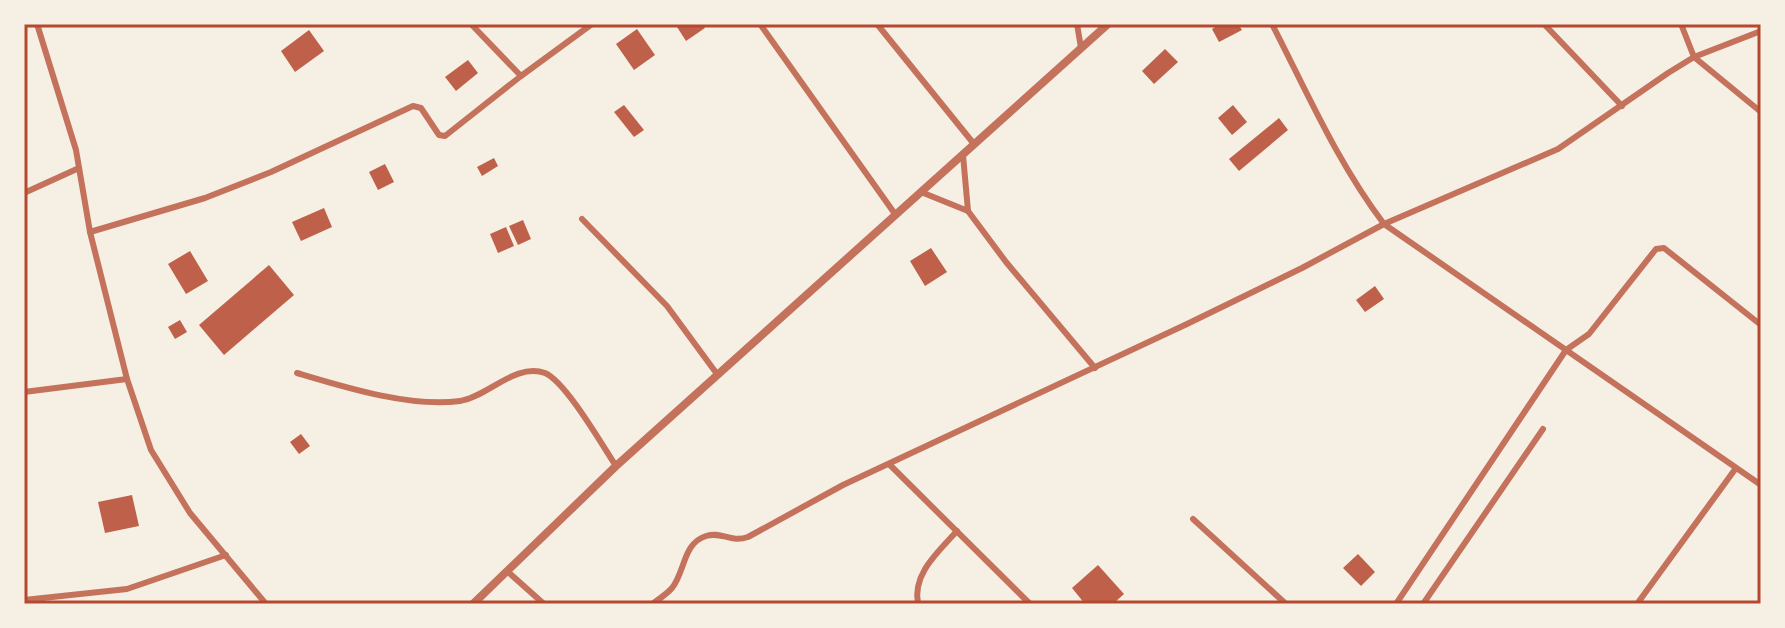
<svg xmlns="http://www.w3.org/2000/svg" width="1785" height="628" viewBox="0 0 1785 628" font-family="Inter,sans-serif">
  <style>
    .building { fill: #bf614a }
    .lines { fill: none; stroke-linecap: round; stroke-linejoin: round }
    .minor { stroke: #c5725c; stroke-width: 6 }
    .tertiary { stroke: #c5725c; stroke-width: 8 }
    .neatline { fill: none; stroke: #b5482f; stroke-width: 3 }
  </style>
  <rect width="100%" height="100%" fill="#f6efe4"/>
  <g class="building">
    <polygon points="681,24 702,24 705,28 686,41 677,27"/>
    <polygon points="1220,24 1238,24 1242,30 1219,42 1212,29"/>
    <polygon points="637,29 655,55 634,70 616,44"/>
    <polygon points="309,30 324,51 295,72 281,51"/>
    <polygon points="1165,49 1178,62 1154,84 1142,71"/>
    <polygon points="468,60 478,73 456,91 445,77"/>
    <polygon points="624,105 644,130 634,137 614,112"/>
    <polygon points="1233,105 1247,122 1232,135 1218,118"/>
    <polygon points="1279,118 1288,130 1239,171 1229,159"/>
    <polygon points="494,158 498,166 482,176 477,167"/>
    <polygon points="385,164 394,182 378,190 369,172"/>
    <polygon points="324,208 332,227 301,241 292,222"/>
    <polygon points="523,220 531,239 518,245 509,226"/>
    <polygon points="506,227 514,246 498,253 490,234"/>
    <polygon points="931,248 947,272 925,286 910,261"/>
    <polygon points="190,251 208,281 186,294 168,264"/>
    <polygon points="269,265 294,295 224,355 199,325"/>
    <polygon points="1375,286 1384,299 1365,312 1356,300"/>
    <polygon points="180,320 187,332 175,339 168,327"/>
    <polygon points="301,434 310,446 299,454 290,442"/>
    <polygon points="132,495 139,526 105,533 98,502"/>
    <polygon points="1358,554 1375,572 1361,586 1343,568"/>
    <polygon points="1098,565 1124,594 1113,604 1085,604 1072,588"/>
  </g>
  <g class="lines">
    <g class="minor">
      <polyline points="37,24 76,150 90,232 127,379 151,450 190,513 266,604"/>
      <polyline points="471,24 521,76 592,24"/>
      <polyline points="760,24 895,214"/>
      <polyline points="877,24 974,144"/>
      <polyline points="1077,24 1081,48"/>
      <path d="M 1272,24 C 1307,92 1337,162 1384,224 L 1761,485"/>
      <polyline points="1544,24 1622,106"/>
      <polyline points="1681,24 1694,57 1761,112"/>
      <polyline points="963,155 968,211"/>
      <polyline points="921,192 968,211 1006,262 1095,368"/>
      <polyline points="24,193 79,168"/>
      <polyline points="582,219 667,306 717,374"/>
      <polyline points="90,232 205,198 271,172 413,106 421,108 439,135 445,136 521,76"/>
      <path d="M 297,373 C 344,387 411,408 460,401 C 487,397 516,362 545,373 C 566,382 602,445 616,466"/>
      <polyline points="24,392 127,379"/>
      <polyline points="889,464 1030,604"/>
      <polyline points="1193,519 1286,604"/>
      <polyline points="507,571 544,604"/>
      <polyline points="24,600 127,589 226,555"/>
      <path d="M 652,604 C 659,599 667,594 672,588 C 685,572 683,543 706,536 C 722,531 730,543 748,537 L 843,485 L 1187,324 L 1302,268 L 1384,224 L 1558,149 L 1668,73 L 1694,57 L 1761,31"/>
      <path d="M 918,604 C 912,574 938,552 957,531"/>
      <polyline points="1396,604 1566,350 1589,334 1656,249 1664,248 1761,325"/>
      <polyline points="1423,604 1543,429"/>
      <polyline points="1637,604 1736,468"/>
    </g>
    <polyline class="tertiary" points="473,604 616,466 1108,24"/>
  </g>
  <rect width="1785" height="628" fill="none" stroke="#f6efe4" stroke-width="52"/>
  <rect x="26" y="26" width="1733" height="576" class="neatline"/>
</svg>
